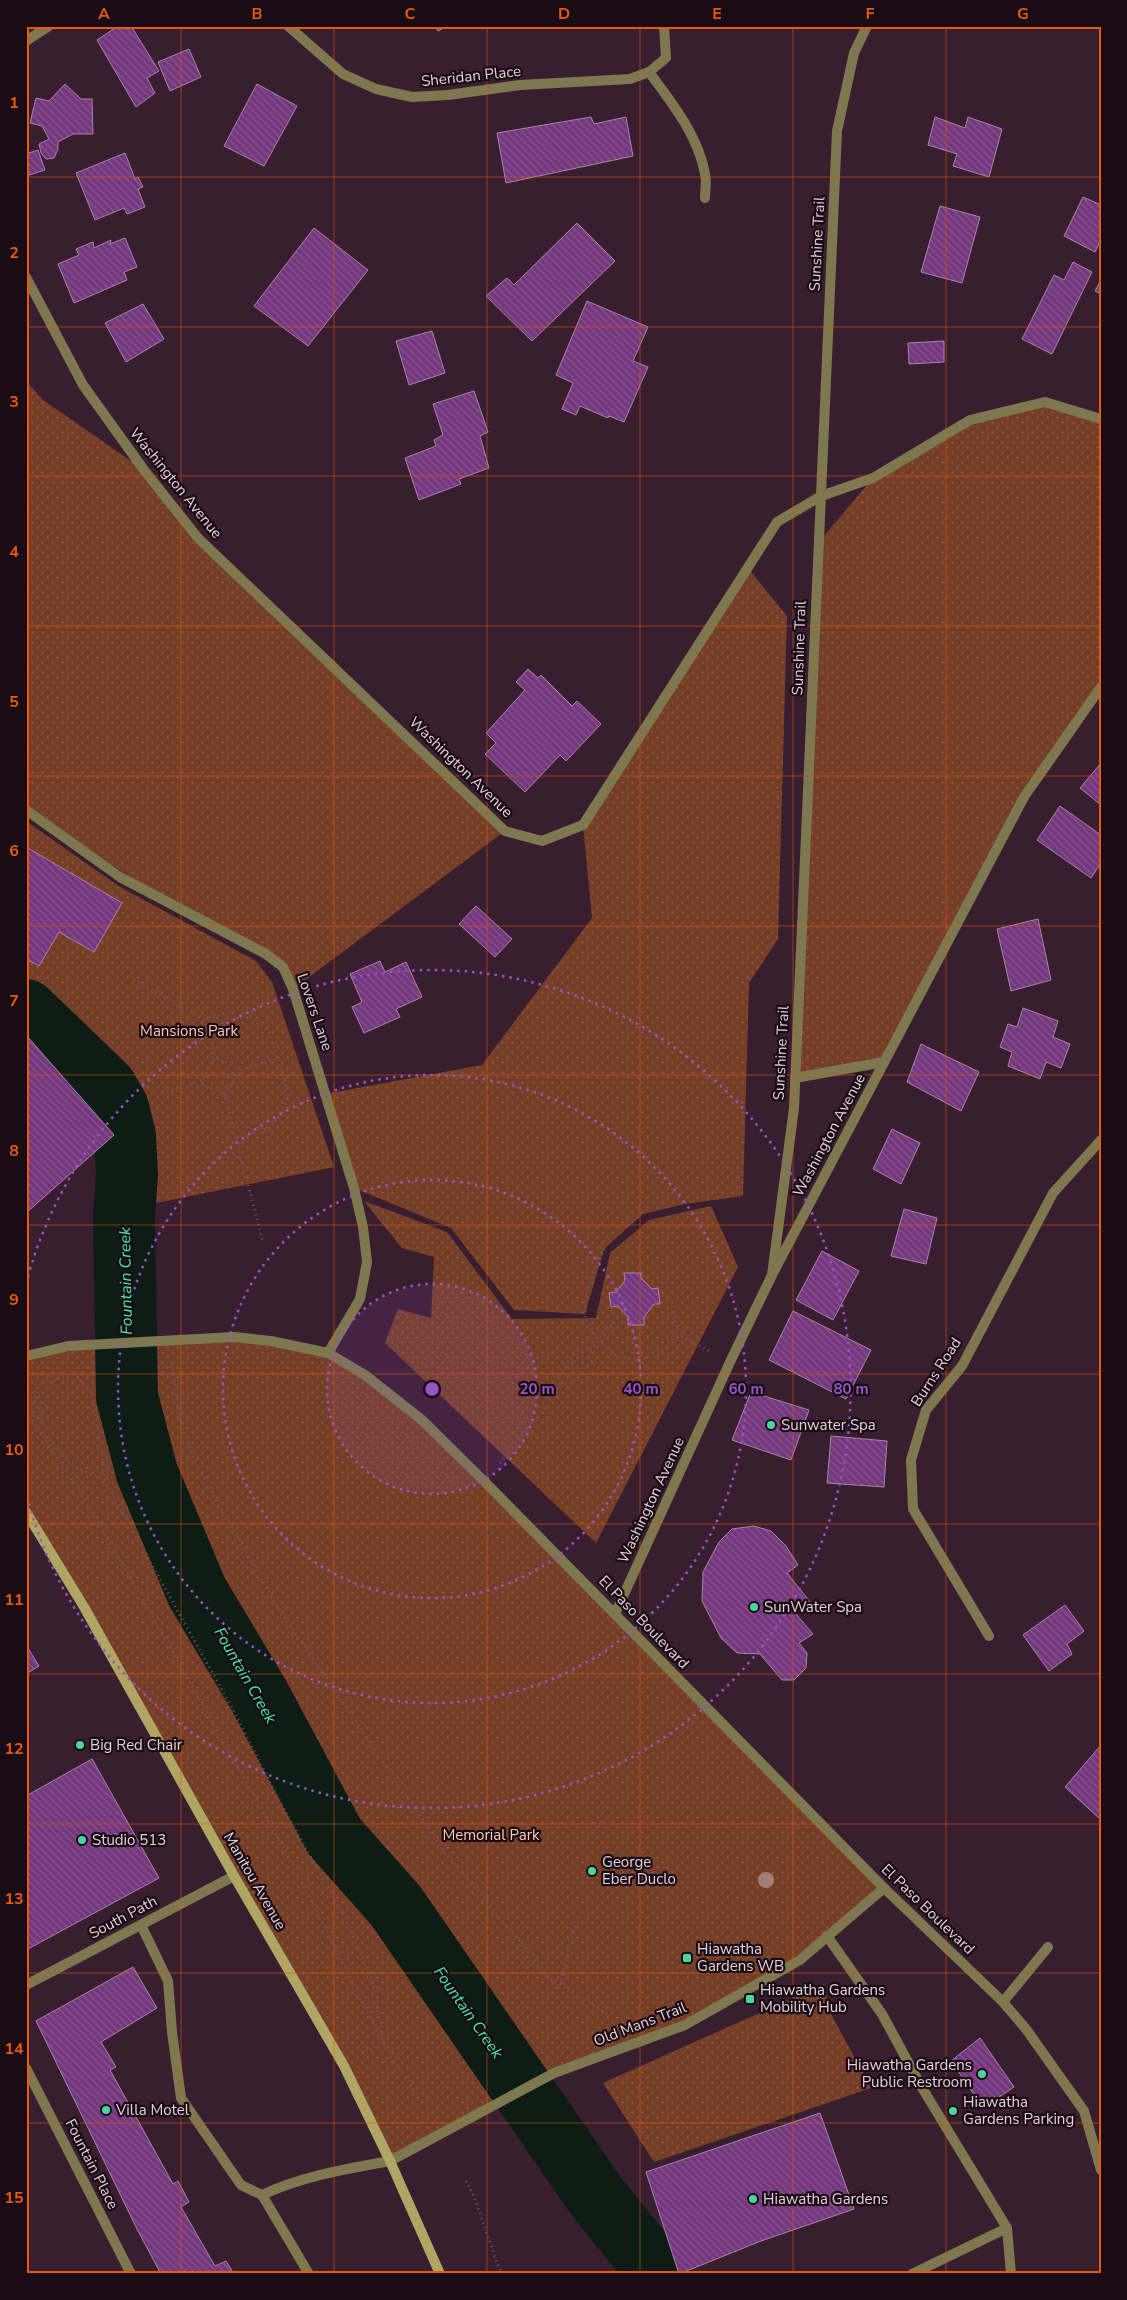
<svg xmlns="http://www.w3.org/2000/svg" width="1127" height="2300" viewBox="0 0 1127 2300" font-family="'Nunito Sans',sans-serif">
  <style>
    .grass { fill: url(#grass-dots) }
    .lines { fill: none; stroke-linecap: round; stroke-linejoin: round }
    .river { stroke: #0d1c15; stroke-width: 62 }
    .building { fill: url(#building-back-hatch); stroke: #a188a4 }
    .path { stroke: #6c5462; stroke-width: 3; stroke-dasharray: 1 4; stroke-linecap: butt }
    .service { stroke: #7d784f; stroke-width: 10 }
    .minor { stroke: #7d784f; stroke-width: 10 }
    .tertiary { stroke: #7d784f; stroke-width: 10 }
    .secondary { stroke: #aea662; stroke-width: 10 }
    .tree { fill: #a47c78 }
    .grid { fill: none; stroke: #e8590c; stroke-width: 1; stroke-opacity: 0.55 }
    .ring { fill: none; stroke: #9555c6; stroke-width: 2.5; stroke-dasharray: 2.5 5 }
    .poi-dot { fill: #4bd49c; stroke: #190c14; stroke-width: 2 }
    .labels { text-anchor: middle; stroke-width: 4.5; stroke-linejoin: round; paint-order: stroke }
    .street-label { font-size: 15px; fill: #e2d0da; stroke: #190c14 }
    .park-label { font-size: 15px; fill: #fbc8b4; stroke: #190c14 }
    .poi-label { font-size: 15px; fill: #e2d0da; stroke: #190c14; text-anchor: start }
    .water-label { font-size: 16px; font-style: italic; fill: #46e9a9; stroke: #190c14 }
    .centre { fill: #9555c6; stroke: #190c14; stroke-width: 2.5 }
    .ring-label { font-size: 15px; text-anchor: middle; font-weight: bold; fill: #9555c6; stroke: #190c14; stroke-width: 4.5; stroke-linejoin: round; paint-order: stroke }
    .neatline { fill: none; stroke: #e8590c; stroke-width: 2 }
    .grid-label { font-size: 16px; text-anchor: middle; font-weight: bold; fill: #e8590c }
  </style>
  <defs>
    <pattern id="grass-dots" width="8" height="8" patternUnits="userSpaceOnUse" patternTransform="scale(1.25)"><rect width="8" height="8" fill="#773e27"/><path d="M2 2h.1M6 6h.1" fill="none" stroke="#8a5946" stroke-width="1.8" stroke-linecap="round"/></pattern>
    <pattern id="building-back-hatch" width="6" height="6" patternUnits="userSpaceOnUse" patternTransform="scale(1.25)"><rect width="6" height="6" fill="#75367e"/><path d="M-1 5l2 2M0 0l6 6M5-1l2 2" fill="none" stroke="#885290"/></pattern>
  </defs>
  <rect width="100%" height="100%" fill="#391e2f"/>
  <g class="grass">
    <polygon points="26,381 43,400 144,470 198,538 505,831 293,989 266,954 173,905 26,808"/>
    <polygon points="1045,402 1101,419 1101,687 1024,797 884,1062 795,1078 818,543 873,478 970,420"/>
    <polygon points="748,568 787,616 778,939 749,983 743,1196 685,1204 643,1214 604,1249 585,1314 514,1310 451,1228 354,1188 325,1094 482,1065 592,918 583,825"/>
    <polygon points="26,821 120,887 256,961 272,982 334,1167 131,1208 124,1098 59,1033 26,998"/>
    <polygon points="364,1201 447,1232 512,1319 596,1318 610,1253 649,1220 711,1206 738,1267 596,1543 385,1343 398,1309 431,1318 434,1257 402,1248"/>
    <polygon points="234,1337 328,1353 422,1420 884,1888 822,1942 685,2025 554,2073 390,2161 344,2066 26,1512 26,1356 36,1353"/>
    <polygon points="824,1984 830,2012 871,2088 654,2162 603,2083"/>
  </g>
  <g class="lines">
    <polyline class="river" points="26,1010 106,1087 118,1108 125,1136 127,1175 124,1217 127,1397 147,1473 197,1592 258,1694 334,1836 396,1906 596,2196 659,2274"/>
  </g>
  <g class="building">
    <polygon points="118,26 131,26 159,71 147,78 155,93 136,107 97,40"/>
    <polygon points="435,26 447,26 438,31"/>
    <polygon points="189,49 201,77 170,91 158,62"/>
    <polygon points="65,84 81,99 92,99 93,134 73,134 58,142 58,149 54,158 46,159 41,153 39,144 49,139 42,126 30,123 36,98 49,101"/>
    <polygon points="257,84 297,106 264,166 224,146"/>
    <polygon points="591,117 594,124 626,117 633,156 506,183 497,133"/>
    <polygon points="935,117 965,128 968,117 1002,129 989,177 953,166 957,154 928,145"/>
    <polygon points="38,150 45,170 26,176 26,154"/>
    <polygon points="125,153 135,179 138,177 143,187 138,189 145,207 127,214 124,208 95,220 76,173"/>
    <polygon points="1083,197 1101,205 1101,240 1095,252 1064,236"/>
    <polygon points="940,206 980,217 962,283 921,272"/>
    <polygon points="577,223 615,261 532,341 486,296 507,278 514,285"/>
    <polygon points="314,228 368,270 308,346 254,306"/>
    <polygon points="125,238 137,267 124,272 127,280 74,303 58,264 79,255 76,249 93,242 94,248 111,240 110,244"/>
    <polygon points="1073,262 1092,272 1052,354 1022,339 1054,275 1064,280"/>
    <polygon points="1101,280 1101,294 1095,291"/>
    <polygon points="587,301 648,327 633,361 648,367 624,422 609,416 608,418 580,406 576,415 562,409 573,383 556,375"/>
    <polygon points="143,304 164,339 126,362 105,323"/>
    <polygon points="432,331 445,373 409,385 396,341"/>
    <polygon points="944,341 944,362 909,364 908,343"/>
    <polygon points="474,391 488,432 480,436 489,468 459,479 461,484 419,500 405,458 436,446 434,440 443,435 433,404"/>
    <polygon points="528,669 538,678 541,675 572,706 577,701 601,724 566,761 560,755 525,792 485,754 496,743 486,733 525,690 516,682"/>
    <polygon points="1101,763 1101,805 1080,788"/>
    <polygon points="1060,806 1101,835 1101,863 1091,878 1037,840"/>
    <polygon points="26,847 122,903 94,952 59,932 39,966 26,959"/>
    <polygon points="476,906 512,939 495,957 459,924"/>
    <polygon points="1038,919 1051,980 1011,991 997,929"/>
    <polygon points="380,961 385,972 406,962 422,997 396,1009 400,1017 364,1033 352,1007 362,1002 350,974"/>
    <polygon points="1023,1008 1058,1021 1053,1037 1070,1044 1061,1068 1046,1062 1040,1079 1008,1066 1012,1052 1000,1047 1008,1024 1017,1027"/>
    <polygon points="26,1035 114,1135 26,1213"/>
    <polygon points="921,1044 979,1072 961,1111 907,1082"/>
    <polygon points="892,1129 920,1143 901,1184 873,1169"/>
    <polygon points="904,1209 937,1218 926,1264 891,1256"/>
    <polygon points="822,1251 859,1271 833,1320 796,1300"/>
    <polygon points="624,1273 641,1273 641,1278 652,1289 658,1288 660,1304 654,1304 644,1317 644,1325 628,1325 628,1317 618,1306 611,1307 609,1293 616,1292 625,1281"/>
    <polygon points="793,1311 871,1350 846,1399 769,1360"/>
    <polygon points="751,1392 809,1410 791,1460 732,1440"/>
    <polygon points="831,1436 887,1441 884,1487 827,1483"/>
    <polygon points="754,1526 771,1531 786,1546 798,1565 787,1573 810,1602 795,1613 813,1634 799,1643 807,1653 806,1668 794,1680 782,1680 760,1654 737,1653 721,1638 702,1601 703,1572 719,1542 732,1529"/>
    <polygon points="1065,1605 1084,1631 1067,1644 1072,1654 1049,1671 1023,1635"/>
    <polygon points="26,1645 39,1666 26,1674"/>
    <polygon points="1101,1745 1101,1818 1100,1819 1065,1787"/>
    <polygon points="92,1759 159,1878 26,1950 26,1803 28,1802 26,1796"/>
    <polygon points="133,1967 157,2008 101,2042 116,2067 110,2070 173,2184 178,2181 189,2202 181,2207 215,2266 226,2261 234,2274 161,2274 137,2229 36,2021"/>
    <polygon points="980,2038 1014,2087 983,2108 951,2061"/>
    <polygon points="820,2113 854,2209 761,2241 679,2274 646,2172"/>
  </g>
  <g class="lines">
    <g class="path">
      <polyline points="134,980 204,1019 215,1057"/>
      <polyline points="204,1019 242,1009 270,1033 289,1096 272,1128 236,1138"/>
      <polyline points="241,1070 277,1059"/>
      <polyline points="157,1095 200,1083"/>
      <polyline points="225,1096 200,1083 215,1057 241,1070 225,1096 263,1242"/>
      <path d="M 604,1249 C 597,1269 583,1294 585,1316 C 587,1328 607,1352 618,1356 C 630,1361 644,1360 656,1356 C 663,1352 671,1340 677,1334 L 672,1305"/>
      <polyline points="677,1334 709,1351"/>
      <polyline points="173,1364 179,1418 198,1468 279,1609 444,1851 550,1978 608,2014"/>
      <polyline points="561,1386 574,1382 591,1361 589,1351"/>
      <polyline points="36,1391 32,1420 94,1514 287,1854 383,2042 424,2106"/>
      <polyline points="500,1463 561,1386 559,1372 578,1350 589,1351 632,1303"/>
      <polyline points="105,1481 67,1463 42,1429 37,1386 73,1374 93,1393 105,1481 231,1706 279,1800 349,1926 376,1992 383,2042 363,2054"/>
      <polyline points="599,1827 602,1818"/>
      <polyline points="560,1985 577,1917"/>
      <polyline points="466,2181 474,2196 501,2274"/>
    </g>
    <g class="service">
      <path d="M 141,1925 L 168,1981 L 172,2032 L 181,2098 L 241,2185 L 262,2195 C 302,2176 347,2169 390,2161"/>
      <polyline points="827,1936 882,2014 921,2086 1007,2228 1011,2274"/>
      <polyline points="262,2195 309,2274"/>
      <polyline points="912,2274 1007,2228"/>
    </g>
    <g class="minor">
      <polyline points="288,26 343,74 376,89 412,97 448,95 520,85 630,79 649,72 666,58 664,26"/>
      <polyline points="26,41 49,26"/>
      <path d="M 649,72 C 672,103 698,135 705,174 C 707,182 705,190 705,198"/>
      <polyline points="26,277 83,385 144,470 198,538 505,831 542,841 583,825 777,522 821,496 873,478 970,420 1045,402 1101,419"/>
      <polyline points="26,810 120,877 266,954 283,967 293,989 354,1188 363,1227 367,1262 360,1299 328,1353"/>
      <polyline points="795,1078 884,1062"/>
      <polyline points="772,1275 794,1108 837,131 854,53 867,26"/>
      <polyline points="615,1614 730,1362 772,1275 1024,797 1101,687"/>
      <polyline points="989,1636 913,1509 911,1460 926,1410 962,1366 1053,1193 1101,1140"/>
      <polyline points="26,1985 234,1876"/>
      <polyline points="1003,2002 1048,1947"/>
      <polyline points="26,2068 131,2274"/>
      <polyline points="390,2161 554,2073 685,2025 800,1960 884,1888"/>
    </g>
    <polyline class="tertiary" points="26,1356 68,1346 234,1337 271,1341 328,1353 365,1375 422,1420 483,1480 884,1888 1003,2002 1026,2029 1084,2111 1101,2170"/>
    <polyline class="secondary" points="26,1512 84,1607 234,1876 344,2066 390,2161 440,2274"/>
  </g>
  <circle class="tree" cx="766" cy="1880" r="8"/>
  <path class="grid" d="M 181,26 L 181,2274M 334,26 L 334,2274M 487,26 L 487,2274M 640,26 L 640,2274M 793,26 L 793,2274M 946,26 L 946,2274M 26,177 L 1101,177M 26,327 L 1101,327M 26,476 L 1101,476M 26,626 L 1101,626M 26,776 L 1101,776M 26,926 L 1101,926M 26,1075 L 1101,1075M 26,1225 L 1101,1225M 26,1374 L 1101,1374M 26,1524 L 1101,1524M 26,1674 L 1101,1674M 26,1824 L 1101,1824M 26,1973 L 1101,1973M 26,2123 L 1101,2123"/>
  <circle cx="432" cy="1389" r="105" fill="#9555c6" fill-opacity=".12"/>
  <g class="ring">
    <circle cx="432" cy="1389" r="105"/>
    <circle cx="432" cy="1389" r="209"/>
    <circle cx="432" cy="1389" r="314"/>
    <path d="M26 1284A419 419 0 1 1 26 1494"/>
  </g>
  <g class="poi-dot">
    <circle cx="771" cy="1425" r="5"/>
    <circle cx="754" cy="1607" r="5"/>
    <circle cx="80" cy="1745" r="5"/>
    <circle cx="82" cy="1840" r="5"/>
    <circle cx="592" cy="1871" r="5"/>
    <rect x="682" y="1953" width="10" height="10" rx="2.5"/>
    <rect x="745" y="1994" width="10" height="10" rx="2.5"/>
    <circle cx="982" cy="2074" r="5"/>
    <circle cx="106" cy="2110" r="5"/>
    <circle cx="953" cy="2111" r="5"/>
    <circle cx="753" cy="2199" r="5"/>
  </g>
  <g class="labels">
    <g class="street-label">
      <text transform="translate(471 76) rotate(-6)" y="5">Sheridan Place</text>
      <text transform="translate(817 244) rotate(-87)" y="5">Sunshine Trail</text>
      <text transform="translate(176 483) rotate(51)" y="5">Washington Avenue</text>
      <text transform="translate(799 648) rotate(-88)" y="5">Sunshine Trail</text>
      <text transform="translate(461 767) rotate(44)" y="5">Washington Avenue</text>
      <text transform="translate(315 1012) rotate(71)" y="5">Lovers Lane</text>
      <text transform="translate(781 1053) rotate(-87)" y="5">Sunshine Trail</text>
      <text transform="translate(829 1135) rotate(-62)" y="5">Washington Avenue</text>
      <text transform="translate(936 1372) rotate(-57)" y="5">Burns Road</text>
      <text transform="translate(651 1500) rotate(-65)" y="5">Washington Avenue</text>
      <text transform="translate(644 1622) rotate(46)" y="5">El Paso Boulevard</text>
      <text transform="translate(255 1881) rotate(60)" y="5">Manitou Avenue</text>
      <text transform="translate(928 1909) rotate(44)" y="5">El Paso Boulevard</text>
      <text transform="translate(123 1917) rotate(-28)" y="5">South Path</text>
      <text transform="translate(640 2024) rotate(-21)" y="5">Old Mans Trail</text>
      <text transform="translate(92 2164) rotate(63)" y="5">Fountain Place</text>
    </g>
    <g class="park-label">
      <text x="189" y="1036">Mansions Park</text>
      <text x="491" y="1840">Memorial Park</text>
    </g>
    <g class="poi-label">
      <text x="781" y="1430">Sunwater Spa</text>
      <text x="764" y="1612">SunWater Spa</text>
      <text x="90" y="1750">Big Red Chair</text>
      <text x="92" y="1845">Studio 513</text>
      <text x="602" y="1867">George<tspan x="602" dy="17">Eber Duclo</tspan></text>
      <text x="697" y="1954">Hiawatha<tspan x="697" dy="17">Gardens WB</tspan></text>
      <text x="760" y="1995">Hiawatha Gardens<tspan x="760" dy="17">Mobility Hub</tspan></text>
      <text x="972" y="2070" text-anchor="end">Hiawatha Gardens<tspan x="972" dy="17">Public Restroom</tspan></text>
      <text x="963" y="2107">Hiawatha<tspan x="963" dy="17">Gardens Parking</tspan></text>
      <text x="116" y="2115">Villa Motel</text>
      <text x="763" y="2204">Hiawatha Gardens</text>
    </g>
    <g class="water-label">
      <text transform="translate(125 1281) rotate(-91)" y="6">Fountain Creek</text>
      <text transform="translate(246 1675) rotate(60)" y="6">Fountain Creek</text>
      <text transform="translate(469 2012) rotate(55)" y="6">Fountain Creek</text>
    </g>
  </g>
  <circle cx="432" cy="1389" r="8" class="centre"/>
  <g class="ring-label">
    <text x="537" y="1394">20 m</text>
    <text x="641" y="1394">40 m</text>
    <text x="746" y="1394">60 m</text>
    <text x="851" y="1394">80 m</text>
  </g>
  <rect width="1127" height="2300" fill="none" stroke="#190c14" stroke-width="55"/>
  <rect x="28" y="28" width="1072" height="2244" class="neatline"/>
  <g class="grid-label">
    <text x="104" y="19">A</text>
    <text x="257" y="19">B</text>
    <text x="410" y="19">C</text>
    <text x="564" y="19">D</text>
    <text x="717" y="19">E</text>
    <text x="870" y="19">F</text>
    <text x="1023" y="19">G</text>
    <text x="14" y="108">1</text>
    <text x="14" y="258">2</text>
    <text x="14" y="407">3</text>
    <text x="14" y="557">4</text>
    <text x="14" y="707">5</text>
    <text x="14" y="856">6</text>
    <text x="14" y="1006">7</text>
    <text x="14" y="1156">8</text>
    <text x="14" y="1305">9</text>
    <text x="14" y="1455">10</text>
    <text x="14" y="1605">11</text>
    <text x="14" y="1754">12</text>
    <text x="14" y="1904">13</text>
    <text x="14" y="2054">14</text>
    <text x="14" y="2203">15</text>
  </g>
</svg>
